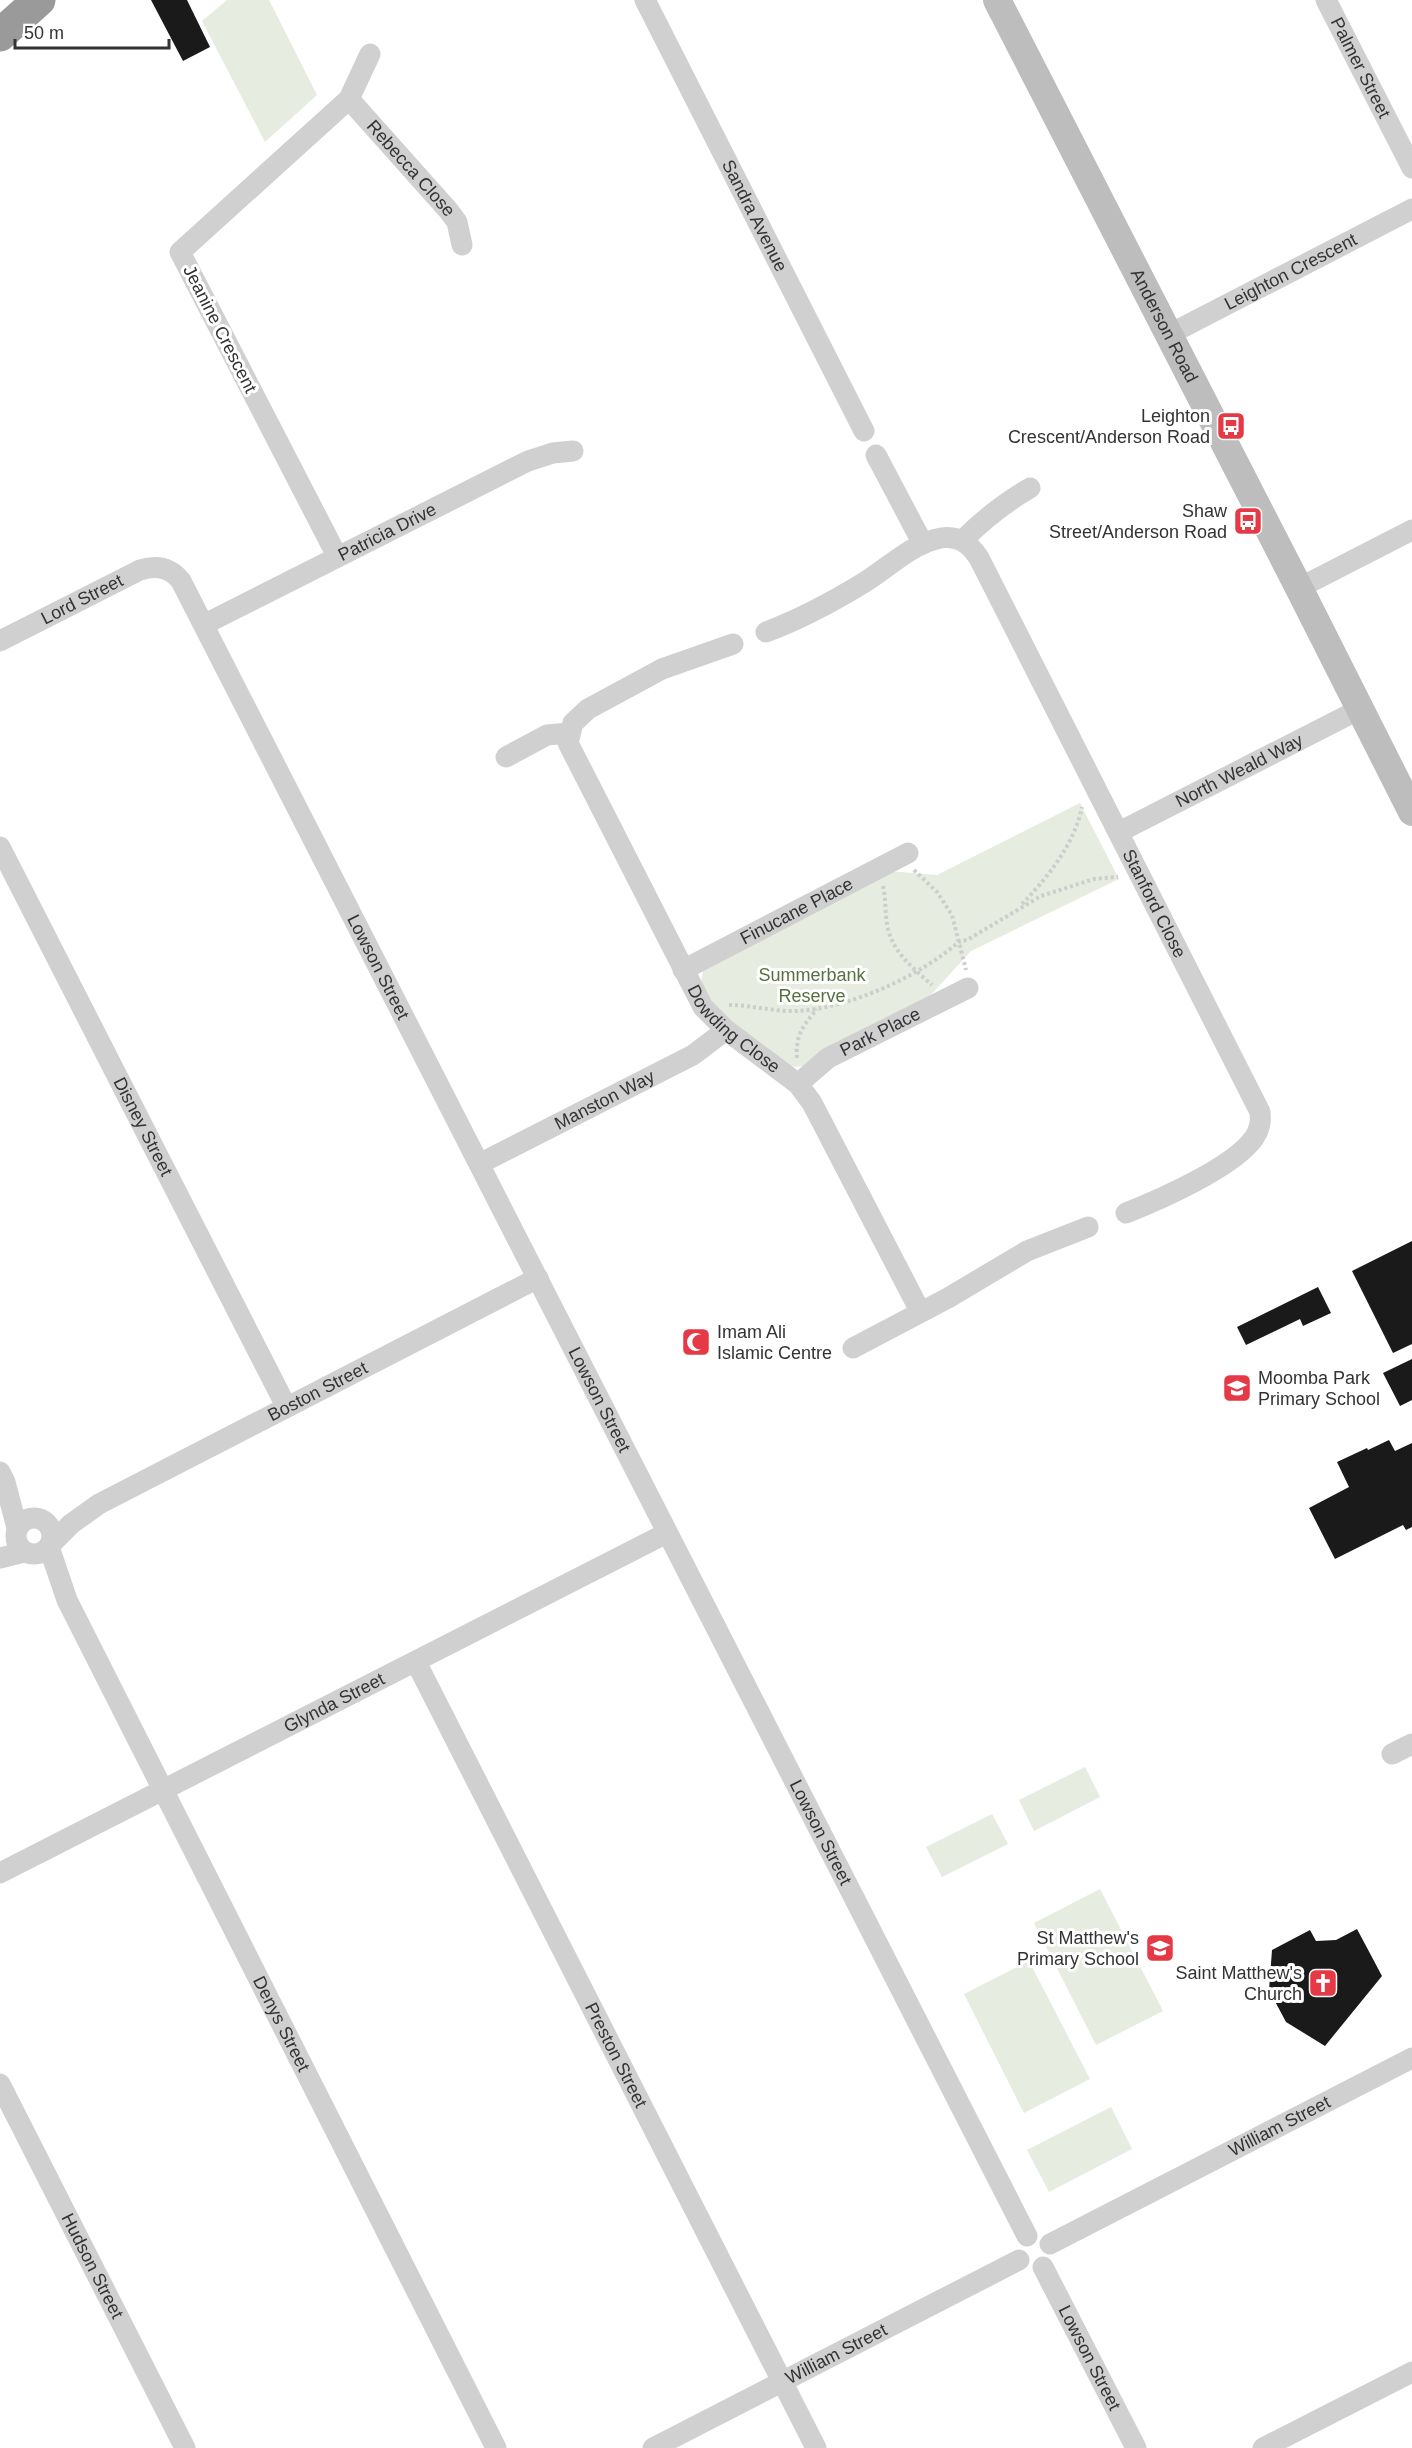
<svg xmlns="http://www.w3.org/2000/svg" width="1412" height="2448" viewBox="0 0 1412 2448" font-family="Helvetica,sans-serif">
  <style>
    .green { fill: #e6ecdf }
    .building { fill: #1a1a1a }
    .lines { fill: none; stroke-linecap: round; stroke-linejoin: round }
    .path { stroke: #cdcdcd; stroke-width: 4; stroke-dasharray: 3 3; stroke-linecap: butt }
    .street { stroke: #d0d0d0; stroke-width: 21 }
    .secondary { stroke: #bdbdbd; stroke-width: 28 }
    .highway { stroke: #9a9a9a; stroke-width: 33 }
    .labels { text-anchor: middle; stroke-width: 6; stroke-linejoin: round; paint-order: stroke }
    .street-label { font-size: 18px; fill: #333; stroke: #fff }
    .poi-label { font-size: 18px; fill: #333; stroke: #fff; text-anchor: end }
    .park-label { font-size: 18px; fill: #56703f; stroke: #fff }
  </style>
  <rect width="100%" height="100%" fill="#fff"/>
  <g class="green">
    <polygon points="227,0 269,0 317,95 265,142 202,21"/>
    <polygon points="1080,803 1119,879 971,951 929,997 808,1066 789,1067 711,1006 701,984 703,971 888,871 937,875"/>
    <polygon points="1085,1767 1100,1797 1034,1831 1019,1800"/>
    <polygon points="992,1814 1008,1844 942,1877 926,1847"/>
    <polygon points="1100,1889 1163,2011 1096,2045 1034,1923"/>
    <polygon points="1029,1961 1090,2079 1024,2113 964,1994"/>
    <polygon points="1111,2107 1132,2149 1049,2192 1027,2150"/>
  </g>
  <g class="building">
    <polygon points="151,0 187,0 210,47 183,61"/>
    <polygon points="1412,1241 1412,1344 1393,1353 1352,1271"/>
    <polygon points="1318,1287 1331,1313 1303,1326 1300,1319 1246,1345 1237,1327"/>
    <polygon points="1412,1359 1412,1400 1400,1406 1383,1373"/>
    <polygon points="1389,1440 1395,1451 1412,1443 1412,1527 1406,1530 1403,1525 1335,1559 1309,1508 1349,1487 1337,1462 1367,1448 1368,1450"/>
    <polygon points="1357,1929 1382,1976 1325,2046 1286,2022 1269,1990 1272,1950 1310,1930 1316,1941 1336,1940"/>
  </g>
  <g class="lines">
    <g class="path">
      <polyline points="914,870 937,892 952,915 966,970"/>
      <path d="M 883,886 C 886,899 885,912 887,924 C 891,951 913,968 932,985"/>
      <path d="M 1022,904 C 1048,877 1074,845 1082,807"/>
      <path d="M 729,1005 C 752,1005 774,1012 797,1011 C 851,1008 920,976 960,941 L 967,940 L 1041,896 L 1094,879 L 1118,877"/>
      <path d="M 797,1058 C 795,1037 803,1025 817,1009"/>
    </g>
    <g class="street">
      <path id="s1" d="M 645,0 L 864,431"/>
      <path id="s2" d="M 1326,0 L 1412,168"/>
      <path id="s3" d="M 349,99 L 448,210 L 457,222 L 462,245"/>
      <path id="s4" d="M 1168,335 L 1412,209"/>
      <polyline points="876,455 923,544"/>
      <path d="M 963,540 C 984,519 1004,503 1030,488"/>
      <polyline points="337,556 180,252 349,99 370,54"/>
      <polyline points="1299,588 1412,530"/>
      <path id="s5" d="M 205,624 L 528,461 L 553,453 L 573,451"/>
      <path id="s6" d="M 766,632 C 801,619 834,601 865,582 C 889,567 913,543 941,538 C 959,535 970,544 979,558 L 1260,1112 C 1261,1122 1260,1129 1254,1138 C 1234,1167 1159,1200 1126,1213"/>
      <path id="s7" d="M 0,641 L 140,570 C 156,565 170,567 181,581 L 1027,2236"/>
      <path id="s8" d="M 733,644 L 662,669 L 588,709 L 573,723 L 568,743 L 703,1007 L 726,1030 L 798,1084 L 812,1103 L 920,1311"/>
      <polyline points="506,757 547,735 569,733"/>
      <path id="s9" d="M 1119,832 L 1360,709"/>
      <path id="s10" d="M 0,847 L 286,1406"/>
      <path id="s11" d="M 683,970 L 908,853"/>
      <path id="s12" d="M 798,1084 L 828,1058 L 968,988"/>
      <path id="s13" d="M 479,1164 L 693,1055 L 726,1030"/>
      <polyline points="853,1348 948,1298 1027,1251 1088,1227"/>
      <polyline points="0,1472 5,1482 17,1528"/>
      <circle cx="34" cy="1536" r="18"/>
      <path id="s14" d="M 50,1545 L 71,1524 L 99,1504 L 538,1278"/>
      <path id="s15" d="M 49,1547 L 67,1600 L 496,2448"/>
      <polyline points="0,1558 24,1552"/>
      <path id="s16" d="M 416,1662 L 816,2448"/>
      <polyline points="1392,1754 1412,1744"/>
      <path id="s17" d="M 0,1873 L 667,1533"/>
      <path id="s18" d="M 0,2084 L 185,2448"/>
      <path id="s19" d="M 1050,2244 L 1412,2058"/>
      <path id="s20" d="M 1043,2267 L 1136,2448"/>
      <path id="s21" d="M 653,2448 L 1019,2260"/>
      <polyline points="1263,2448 1412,2372"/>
    </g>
    <path class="secondary" id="s22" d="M 997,0 L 1299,588 L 1412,812"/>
    <polyline class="highway" points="0,35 39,0"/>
  </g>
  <defs>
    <g id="bus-square" transform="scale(1.5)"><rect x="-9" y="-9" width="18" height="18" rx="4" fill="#e63946" stroke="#fff"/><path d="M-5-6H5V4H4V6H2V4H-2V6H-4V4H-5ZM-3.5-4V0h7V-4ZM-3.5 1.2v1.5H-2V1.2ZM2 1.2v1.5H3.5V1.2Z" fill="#fff"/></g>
    <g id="mosque-square" transform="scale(1.5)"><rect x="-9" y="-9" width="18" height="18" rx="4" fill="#e63946" stroke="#fff"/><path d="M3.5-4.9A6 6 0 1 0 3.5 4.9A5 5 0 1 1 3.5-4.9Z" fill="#fff"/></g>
    <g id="school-square" transform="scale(1.5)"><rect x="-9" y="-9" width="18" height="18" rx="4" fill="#e63946" stroke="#fff"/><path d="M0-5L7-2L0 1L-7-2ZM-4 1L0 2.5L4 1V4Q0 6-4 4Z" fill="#fff"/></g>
    <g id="church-square" transform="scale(1.5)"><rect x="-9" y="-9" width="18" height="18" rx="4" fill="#e63946" stroke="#fff"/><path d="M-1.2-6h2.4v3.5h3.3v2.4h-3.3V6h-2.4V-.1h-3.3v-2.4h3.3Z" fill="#fff"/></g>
  </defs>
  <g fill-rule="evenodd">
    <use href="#bus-square" x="1231" y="426"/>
    <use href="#bus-square" x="1248" y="521"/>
    <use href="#mosque-square" x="696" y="1342"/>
    <use href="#school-square" x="1237" y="1388"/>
    <use href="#school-square" x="1160" y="1948"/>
    <use href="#church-square" x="1323" y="1983"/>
  </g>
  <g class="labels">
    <g class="street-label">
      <text dy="6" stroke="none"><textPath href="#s2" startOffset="76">Palmer Street</textPath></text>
      <text dy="6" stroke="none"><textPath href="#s3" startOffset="93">Rebecca Close</textPath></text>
      <text dy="6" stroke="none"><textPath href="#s1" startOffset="242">Sandra Avenue</textPath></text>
      <text dy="6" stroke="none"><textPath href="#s4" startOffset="138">Leighton Crescent</textPath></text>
      <text dy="6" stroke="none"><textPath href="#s22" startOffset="366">Anderson Road</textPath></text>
      <text transform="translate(220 329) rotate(63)" y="6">Jeanine Crescent</text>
      <text dy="6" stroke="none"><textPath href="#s5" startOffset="204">Patricia Drive</textPath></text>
      <text dy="6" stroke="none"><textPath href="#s7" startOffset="92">Lord Street</textPath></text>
      <text dy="6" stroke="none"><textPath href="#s9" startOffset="135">North Weald Way</textPath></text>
      <text dy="6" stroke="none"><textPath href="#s6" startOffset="633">Stanford Close</textPath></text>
      <text dy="6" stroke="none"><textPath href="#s11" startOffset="128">Finucane Place</textPath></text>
      <text dy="6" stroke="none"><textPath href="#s7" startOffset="636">Lowson Street</textPath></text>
      <text dy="6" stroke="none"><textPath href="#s8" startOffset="534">Dowding Close</textPath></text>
      <text dy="6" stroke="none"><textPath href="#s12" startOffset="98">Park Place</textPath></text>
      <text dy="6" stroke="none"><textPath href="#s13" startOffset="141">Manston Way</textPath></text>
      <text dy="6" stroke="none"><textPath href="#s10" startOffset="314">Disney Street</textPath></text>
      <text dy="6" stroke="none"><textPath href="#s14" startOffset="310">Boston Street</textPath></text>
      <text dy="6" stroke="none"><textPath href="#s7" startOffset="1122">Lowson Street</textPath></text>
      <text dy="6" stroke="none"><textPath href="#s17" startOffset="375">Glynda Street</textPath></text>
      <text dy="6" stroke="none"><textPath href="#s7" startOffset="1608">Lowson Street</textPath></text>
      <text dy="6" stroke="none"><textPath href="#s15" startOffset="531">Denys Street</textPath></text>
      <text dy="6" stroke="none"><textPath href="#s16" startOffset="441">Preston Street</textPath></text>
      <text dy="6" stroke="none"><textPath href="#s19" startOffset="258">William Street</textPath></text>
      <text dy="6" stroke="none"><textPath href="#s18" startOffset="204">Hudson Street</textPath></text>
      <text dy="6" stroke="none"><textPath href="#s21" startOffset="206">William Street</textPath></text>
      <text dy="6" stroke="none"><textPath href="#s20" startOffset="102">Lowson Street</textPath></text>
    </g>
    <g class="poi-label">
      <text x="1210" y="422">Leighton<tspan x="1210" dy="21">Crescent/Anderson Road</tspan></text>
      <text x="1227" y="517">Shaw<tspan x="1227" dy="21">Street/Anderson Road</tspan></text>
      <text x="717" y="1338" text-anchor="start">Imam Ali<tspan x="717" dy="21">Islamic Centre</tspan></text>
      <text x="1258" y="1384" text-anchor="start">Moomba Park<tspan x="1258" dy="21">Primary School</tspan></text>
      <text x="1139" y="1944">St Matthew's<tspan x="1139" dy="21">Primary School</tspan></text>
      <text x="1302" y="1979">Saint Matthew's<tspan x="1302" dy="21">Church</tspan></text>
    </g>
    <g class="park-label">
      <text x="812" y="981">Summerbank<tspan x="812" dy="21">Reserve</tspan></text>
    </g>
  </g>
  <path d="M15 39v9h154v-9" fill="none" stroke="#333333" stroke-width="3"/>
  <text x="24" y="39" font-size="18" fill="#333333" stroke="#ffffff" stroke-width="4.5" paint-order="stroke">50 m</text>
</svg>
